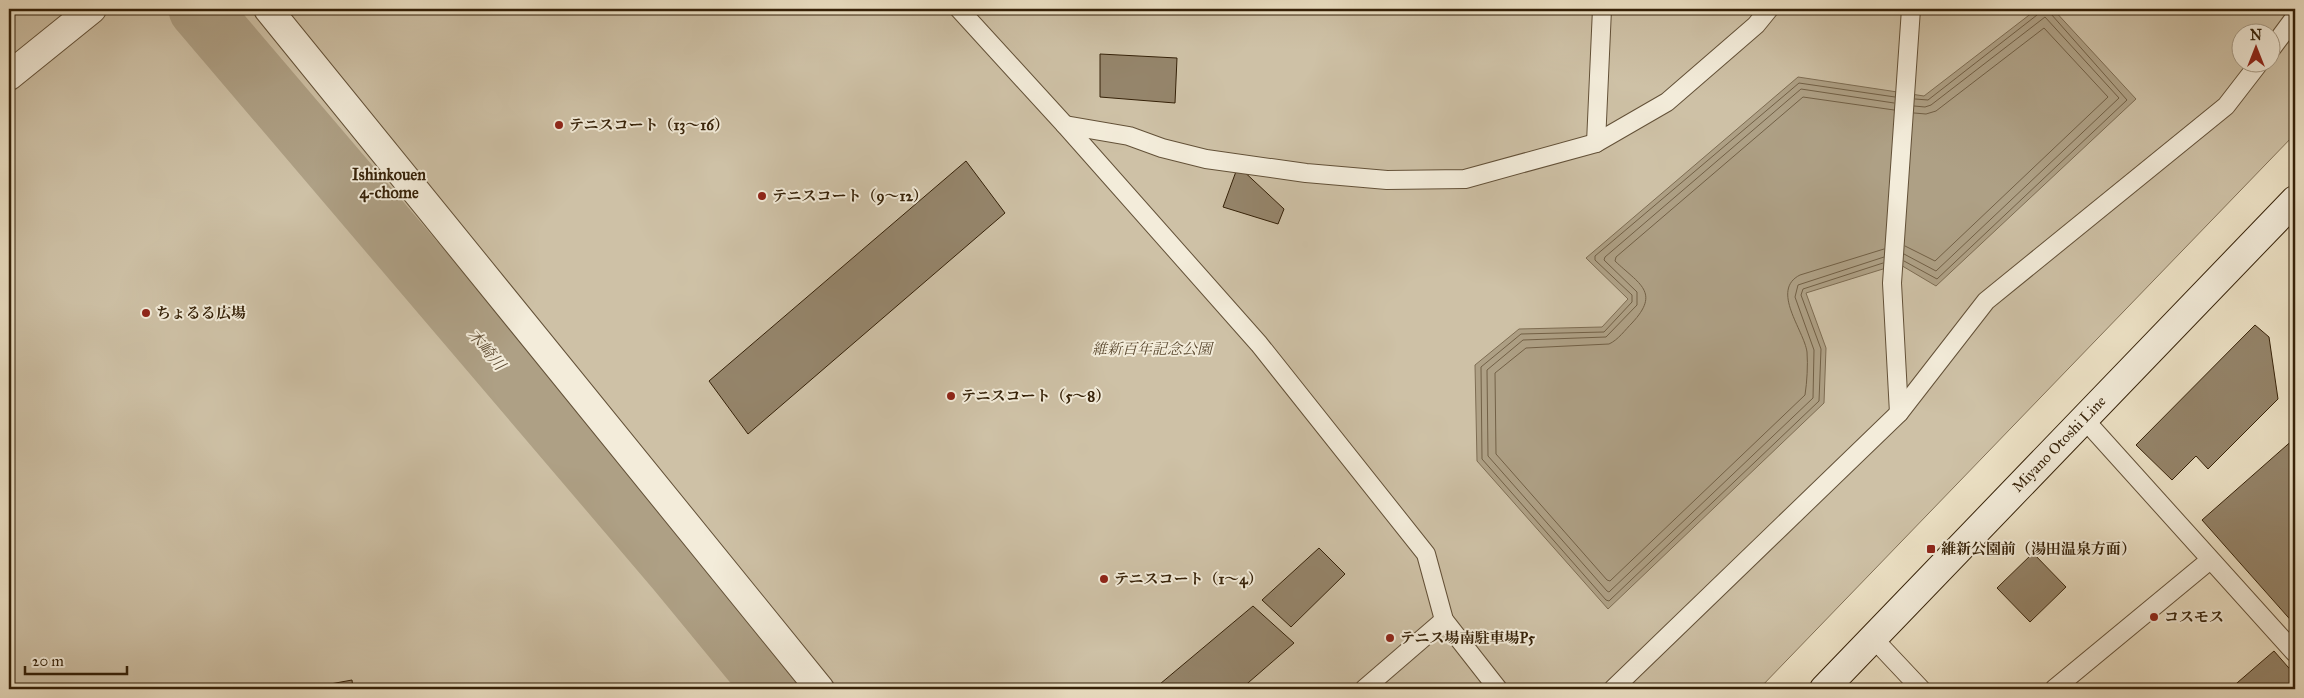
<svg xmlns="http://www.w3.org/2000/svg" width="2304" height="698" viewBox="0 0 2304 698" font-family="'IM FELL Great Primer','Noto Serif JP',serif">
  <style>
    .green { fill: #cec1a6; stroke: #827157; fill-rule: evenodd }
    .water { fill: #aea085; stroke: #7e6d53 }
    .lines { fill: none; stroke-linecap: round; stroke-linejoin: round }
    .shore { stroke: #726046; stroke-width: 1 }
    .river { stroke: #aea085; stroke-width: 61 }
    .building { fill: #95856b; stroke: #352108 }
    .lane-casing { stroke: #635138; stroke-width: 20 }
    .street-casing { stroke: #635138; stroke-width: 30 }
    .secondary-casing { stroke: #352108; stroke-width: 30 }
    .lane { stroke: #f3ecda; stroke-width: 18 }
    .street { stroke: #f3ecda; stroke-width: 28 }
    .secondary { stroke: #f3ecda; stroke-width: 28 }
    .poi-dot { fill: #8f2418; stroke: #f3ecda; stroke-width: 2 }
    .labels { text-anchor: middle; stroke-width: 4; stroke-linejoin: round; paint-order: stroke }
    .poi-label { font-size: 15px; font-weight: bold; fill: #352108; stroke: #f3ecda; text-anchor: start }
    .park-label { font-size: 15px; font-style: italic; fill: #5b4930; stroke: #f3ecda }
    .street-label { font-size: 15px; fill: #352108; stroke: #f3ecda }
    .neighbourhood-label { font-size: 16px; font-weight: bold; fill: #352108; stroke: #f3ecda }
    .water-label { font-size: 16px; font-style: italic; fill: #5f4d34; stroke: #f3ecda }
  </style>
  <rect width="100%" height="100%" fill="#ede2c6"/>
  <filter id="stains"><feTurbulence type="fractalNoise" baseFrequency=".004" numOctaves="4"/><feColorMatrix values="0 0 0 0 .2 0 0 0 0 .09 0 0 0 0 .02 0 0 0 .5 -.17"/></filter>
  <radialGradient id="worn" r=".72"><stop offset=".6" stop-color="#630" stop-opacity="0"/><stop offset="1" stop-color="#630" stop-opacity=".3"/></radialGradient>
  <path class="green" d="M 9,9 L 2295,9 L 2295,134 L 1759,689 L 9,689 ZM 2242,32 L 2272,32 L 2272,62 L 2242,62 Z"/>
  <polygon class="water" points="2037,9 2053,9 2136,99 1936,286 1899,264 1806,293 1826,348 1824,403 1608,609 1477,461 1475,365 1519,329 1602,327 1628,299 1586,258 1798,77 1924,96"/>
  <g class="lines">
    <g class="shore">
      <polyline points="1915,99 1928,100 2037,15 2040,9"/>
      <polyline points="1905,246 1935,261 2108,97 2044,28 1936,111 1926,114 1914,113"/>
      <path d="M 1884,249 L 1800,275 C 1770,290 1804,330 1807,352 C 1808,365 1807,382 1805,395 L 1610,581 L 1607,580 L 1496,454 L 1495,373 L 1526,348 L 1609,344 C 1618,340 1625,330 1632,323 C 1661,292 1639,284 1615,261 L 1616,257 L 1803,97 L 1894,110"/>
      <polyline points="1904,254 1936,271 2119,98 2045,17 1931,105 1925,107 1914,106"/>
      <polyline points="1884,257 1798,285 1795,297 1814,350 1813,398 1609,592 1607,591 1488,456 1487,370 1523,340 1606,337 1637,305 1637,292 1604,260 1605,257 1801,89 1894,103"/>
      <polyline points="1904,261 1937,279 2127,100 2051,14 2050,9"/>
      <polyline points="1883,263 1803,289 1801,295 1821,349 1819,401 1609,601 1606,600 1482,459 1481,367 1521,334 1604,332 1632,302 1632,295 1595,260 1595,256 1799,83 1895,97"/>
    </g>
    <polyline class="river" points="199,9 677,570 775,689"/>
  </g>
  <g class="building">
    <polygon points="1100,54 1177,58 1175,103 1100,97"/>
    <polygon points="966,161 1005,213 748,434 709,381"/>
    <polygon points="1238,166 1284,209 1278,224 1223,207"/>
    <polygon points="2255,325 2269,337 2278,399 2208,469 2196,456 2172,480 2136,445"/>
    <polygon points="2295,438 2295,625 2202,520"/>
    <polygon points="1319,548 1345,574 1291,627 1262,600"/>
    <polygon points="2033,553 2066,587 2030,622 1997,588"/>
    <polygon points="1253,606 1294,643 1241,689 1154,689"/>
    <polygon points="2274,651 2295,675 2295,689 2230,689"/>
    <polygon points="352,680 353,689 303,689"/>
  </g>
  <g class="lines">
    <g class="lane-casing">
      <g id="lane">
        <polyline points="959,9 1065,125 1259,344 1426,554 1444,620 1498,689"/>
        <polyline points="2272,48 2295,17"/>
        <polyline points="1065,125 1129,136 1162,148 1206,159 1306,173 1387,180 1465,179 1596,143 1667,102 1756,25 1769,9"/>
        <polyline points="1596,143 1602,9"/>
        <polyline points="1899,413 1892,283 1911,9"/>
        <polyline points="2084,419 2295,653"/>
        <polyline points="1873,638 1921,689"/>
        <polyline points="1364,689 1444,620"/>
        <polyline points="1613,689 1899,413 1986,301 2226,106 2260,62"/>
        <polyline points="2054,689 2210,560"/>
      </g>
    </g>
    <g class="street-casing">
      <g id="street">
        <polyline points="268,9 820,689"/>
        <polyline points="9,76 92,9"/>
      </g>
    </g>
    <g class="secondary-casing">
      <polyline id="secondary" points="1824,689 2295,200"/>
    </g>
    <use href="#lane" class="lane"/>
    <use href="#street" class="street"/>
    <use href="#secondary" class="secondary"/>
  </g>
  <g class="poi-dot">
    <circle cx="559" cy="125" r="5"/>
    <circle cx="762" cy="196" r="5"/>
    <circle cx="146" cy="313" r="5"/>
    <circle cx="951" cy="396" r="5"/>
    <rect x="1926" y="544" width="10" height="10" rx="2.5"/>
    <circle cx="1104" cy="579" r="5"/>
    <circle cx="2154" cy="617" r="5"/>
    <circle cx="1390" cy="638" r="5"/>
  </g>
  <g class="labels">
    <g class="poi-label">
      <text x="569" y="130">テニスコート（13～16）</text>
      <text x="772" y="201">テニスコート（9～12）</text>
      <text x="156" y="318">ちょるる広場</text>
      <text x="961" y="401">テニスコート（5～8）</text>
      <text x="1941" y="554">維新公園前（湯田温泉方面）</text>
      <text x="1114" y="584">テニスコート（1～4）</text>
      <text x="2164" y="622">コスモス</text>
      <text x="1400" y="643">テニス場南駐車場P5</text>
    </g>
    <g class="park-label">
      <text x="1152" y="354">維新百年記念公園</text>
    </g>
    <g class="street-label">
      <text transform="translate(2059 444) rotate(-46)" y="5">Miyano Otoshi Line</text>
    </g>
    <g class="neighbourhood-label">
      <text x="389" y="180">Ishinkouen<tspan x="389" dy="18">4-chome</tspan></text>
    </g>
    <g class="water-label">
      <text transform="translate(487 349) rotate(50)" y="6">木崎川</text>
    </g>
  </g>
  <rect width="2304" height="698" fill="none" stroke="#ede2c6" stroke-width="30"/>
  <rect x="10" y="10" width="2284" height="678" fill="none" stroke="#352108" stroke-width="2.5"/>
  <rect x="15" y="15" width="2274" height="668" fill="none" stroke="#352108"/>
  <g transform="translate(2256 48)"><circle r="24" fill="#f3ecda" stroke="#a79b86"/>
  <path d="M0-4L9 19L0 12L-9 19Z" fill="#8f2418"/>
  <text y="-8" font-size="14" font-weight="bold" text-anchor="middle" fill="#352108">N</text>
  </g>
  <path d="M25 666v8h102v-8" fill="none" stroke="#352108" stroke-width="2.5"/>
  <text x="32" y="666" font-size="15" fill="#352108" stroke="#f3ecda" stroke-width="4" paint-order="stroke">20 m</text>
  <rect width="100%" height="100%" filter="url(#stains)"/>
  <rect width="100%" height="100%" fill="url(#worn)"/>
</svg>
